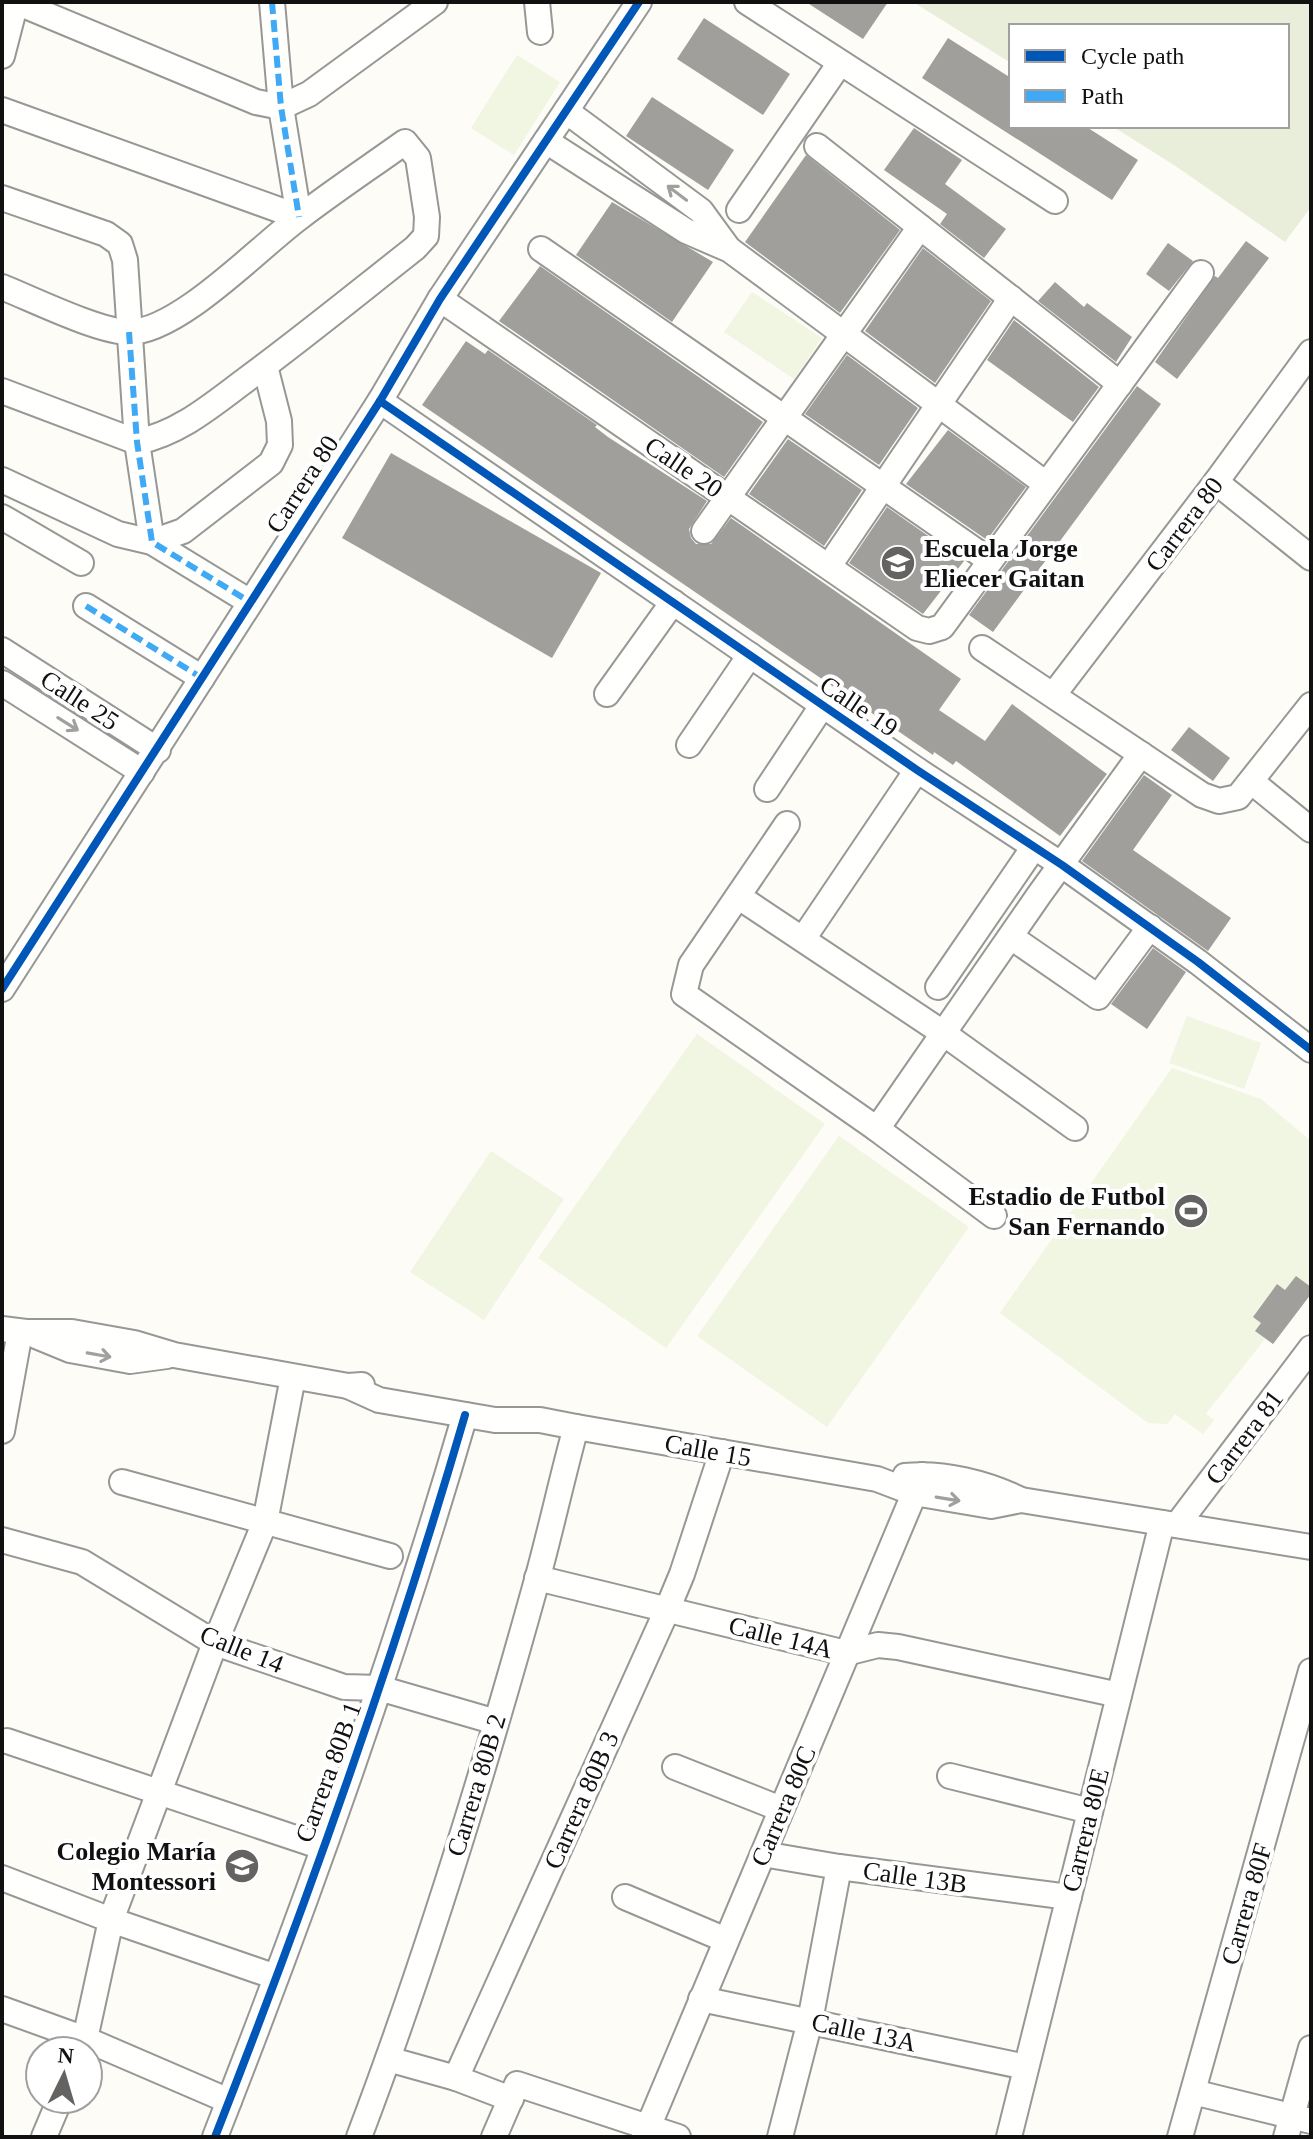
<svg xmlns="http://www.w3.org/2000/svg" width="1313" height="2139" viewBox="0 0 1313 2139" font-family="Georgia,serif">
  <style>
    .cemetery { fill: #e9eedb }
    .pitch { fill: #f0f6e1 }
    .building { fill: #a19f9c }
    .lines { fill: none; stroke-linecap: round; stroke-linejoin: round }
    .minor-casing { stroke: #979795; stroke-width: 28 }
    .minor { stroke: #fffffe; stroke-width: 24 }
    .quiet { stroke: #3fa9f5; stroke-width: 6; stroke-dasharray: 12 6; stroke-linecap: butt }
    .cycleway-casing { stroke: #fff; stroke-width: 13 }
    .cycleway { stroke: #0057b8; stroke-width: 8 }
    .oneway { stroke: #a0a09f }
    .labels { text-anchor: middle; stroke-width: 8; stroke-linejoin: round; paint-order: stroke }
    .street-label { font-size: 26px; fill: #111; stroke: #fff }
    .poi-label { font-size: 26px; font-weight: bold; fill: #111; stroke: #fff; text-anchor: end }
  </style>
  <rect width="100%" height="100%" fill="#fdfcf7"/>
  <polygon class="cemetery" points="913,2 1311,2 1311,207 1285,242 1174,165 1112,126 1287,126 1287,26 1011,26 1011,63"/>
  <g class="pitch">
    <polygon points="517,55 560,82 514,155 471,128"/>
    <polygon points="752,292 822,338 794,379 724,332"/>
    <polygon points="1187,1016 1261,1043 1244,1089 1169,1063"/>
    <polygon points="697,1034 825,1124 666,1348 538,1258"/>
    <polygon points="1172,1068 1261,1099 1311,1141 1311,1281 1309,1285 1311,1293 1273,1344 1265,1339 1208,1411 1206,1414 1214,1420 1203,1434 1175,1414 1167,1424 1148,1423 1000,1313"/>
    <polygon points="839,1136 969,1227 827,1427 697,1336"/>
    <polygon points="491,1151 564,1199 484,1320 410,1272"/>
  </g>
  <g class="building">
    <polygon points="806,2 888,2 863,39"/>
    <polygon points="704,18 790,74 763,115 677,59"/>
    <polygon points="948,38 1011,78 1011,126 1085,126 1138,160 1112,200 922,78"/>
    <polygon points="652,97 734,150 708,190 626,136"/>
    <polygon points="914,128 962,160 945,184 1006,229 984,258 940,224 947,214 884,170"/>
    <polygon points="806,155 900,230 840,313 745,242"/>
    <polygon points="612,202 713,262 672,322 576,255"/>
    <polygon points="1246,241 1269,258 1177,379 1155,362 1215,276 1218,278"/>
    <polygon points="1168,243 1193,261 1169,291 1146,274"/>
    <polygon points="923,248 991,301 935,383 865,331"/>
    <polygon points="540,266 763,422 724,477 499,321"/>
    <polygon points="1055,282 1084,307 1087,303 1132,337 1116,362 1038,301"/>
    <polygon points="1014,320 1099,387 1073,422 987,360"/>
    <polygon points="466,341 485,354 488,350 597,425 595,427 608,437 707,501 689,529 691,538 696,544 711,544 731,518 961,679 939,710 985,741 1012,704 1107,774 1060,836 956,761 953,765 934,752 933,755 422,405"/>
    <polygon points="847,355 918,408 879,465 805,414"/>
    <polygon points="1137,386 1161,404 993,632 969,615"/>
    <polygon points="948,430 1026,487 987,540 906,484"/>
    <polygon points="788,439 862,490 824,546 749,494"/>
    <polygon points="391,453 601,573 552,658 342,538"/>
    <polygon points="887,507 964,561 923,614 849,563"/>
    <polygon points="1189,727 1230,758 1213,781 1171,750"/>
    <polygon points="1144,775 1172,795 1133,850 1231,918 1208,951 1082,861"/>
    <polygon points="1153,948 1186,972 1147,1029 1111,1004"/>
    <polygon points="1296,1276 1311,1287 1311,1294 1273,1344 1255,1331 1261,1323 1253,1317 1277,1284 1285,1290"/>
  </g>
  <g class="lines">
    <g class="minor-casing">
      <g id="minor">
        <polyline points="16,2 256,102 281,107 309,94 435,2"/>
        <polyline points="537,2 540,32"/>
        <polyline points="747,2 1055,201"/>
        <polyline points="2,56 16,2"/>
        <polyline points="2,110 299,217 281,107 272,2"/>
        <polyline points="566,111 701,211 728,248"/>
        <polyline points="546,141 686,231 730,250 1046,484"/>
        <polyline points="817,146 1120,384"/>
        <polyline points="2,198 106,234 120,244 125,260 137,442 152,542"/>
        <polyline points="739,210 840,63"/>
        <polyline points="541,249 989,560"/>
        <path d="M 2,287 C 32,299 99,332 129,332 C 179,332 259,247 300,217 C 334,191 370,167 405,142 L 418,158 L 427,217 L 426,236 L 415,248 C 359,292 304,337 247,379 C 212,405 180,433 137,442 L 2,391"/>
        <polyline points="440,299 917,628 929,631 942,627 1201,273"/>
        <polyline points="380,401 917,770 1062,865 1198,962 1311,1050"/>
        <polyline points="2,480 118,534 152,542 250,602"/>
        <polyline points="1216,482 1311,558"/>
        <polyline points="2,517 81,563"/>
        <polyline points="704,531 920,227"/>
        <polyline points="152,542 183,531 271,463 280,445 279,421 265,366"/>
        <polyline points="829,566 1011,298"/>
        <polyline points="86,606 202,678"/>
        <polyline points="982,648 1202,795 1219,801 1238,797 1311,705"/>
        <polyline points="2,650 158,750"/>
        <polyline points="2,683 142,772"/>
        <polyline points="607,694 673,602"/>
        <polyline points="1054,694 1216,482 1311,352"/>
        <polyline points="689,745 750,655"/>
        <polyline points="1252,782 1311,830"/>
        <polyline points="767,789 822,706"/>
        <polyline points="787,824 691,965 684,994 877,1129 994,1216"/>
        <polyline points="739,897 943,1033 1075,1128"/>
        <polyline points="1011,937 1098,997 1150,927"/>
        <polyline points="803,939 917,770"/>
        <polyline points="938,987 1034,847"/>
        <polyline points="2,989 380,401 440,299 639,2"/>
        <polyline points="877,1129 1039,895 1141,754"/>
        <polyline points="2,1329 26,1332 72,1332 134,1343 174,1355 348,1386 362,1385"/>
        <polyline points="36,1336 70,1350 130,1361 167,1356"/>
        <polyline points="348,1386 379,1400 495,1420 540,1420 576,1427 877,1479 914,1493 991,1506 1021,1500"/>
        <polyline points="2,1431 20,1332"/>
        <path d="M 905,1476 C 943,1472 987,1483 1021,1500 L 1311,1547"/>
        <polyline points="122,1482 390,1556"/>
        <polyline points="1177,1525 1311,1348"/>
        <polyline points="2,1540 82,1562 215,1643 344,1687 379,1688 496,1722"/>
        <polyline points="537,1578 846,1653 878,1645 898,1647 1119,1695"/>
        <polyline points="7,1741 322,1847"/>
        <polyline points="675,1767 781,1809"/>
        <polyline points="950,1776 1090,1811"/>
        <polyline points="763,1854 839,1867 1069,1897"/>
        <polyline points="2,1878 111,1920 276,1977"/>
        <polyline points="625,1897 726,1940"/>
        <polyline points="701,1999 1026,2067"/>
        <polyline points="2,2009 85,2039 229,2101"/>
        <polyline points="80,2051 85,2039 111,1920 215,1643 265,1522 293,1377"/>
        <polyline points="388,2059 456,2078 511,2099"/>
        <polyline points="456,2078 667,1610 682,1574 722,1452"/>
        <polyline points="1193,2092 1311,2121"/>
        <polyline points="44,2137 60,2099"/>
        <path d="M 215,2137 C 308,1900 394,1659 465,1415"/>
        <path d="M 359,2137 C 428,1955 485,1768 537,1580 C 551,1529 562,1478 576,1427"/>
        <polyline points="494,2137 517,2084 678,2137"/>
        <polyline points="644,2137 922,1475"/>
        <polyline points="780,2137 810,2021 839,1867"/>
        <polyline points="1009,2137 1162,1523"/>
        <polyline points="1180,2137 1311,1671"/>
        <polyline points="1286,2137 1311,2048"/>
      </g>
    </g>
    <use href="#minor" class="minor"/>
    <g class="quiet">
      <polyline points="272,2 281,107 299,217"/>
      <polyline points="129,332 137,442 152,542 250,602"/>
      <polyline points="86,606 202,678"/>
    </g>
    <g class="cycleway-casing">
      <g id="cycleway">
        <polyline points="380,401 917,770 1062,865 1198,962 1311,1050"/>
        <polyline points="2,989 380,401 440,299 639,2"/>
        <path d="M 215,2137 C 308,1900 394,1659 465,1415"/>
      </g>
    </g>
    <use href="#cycleway" class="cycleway"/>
  </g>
  <defs><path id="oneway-shaft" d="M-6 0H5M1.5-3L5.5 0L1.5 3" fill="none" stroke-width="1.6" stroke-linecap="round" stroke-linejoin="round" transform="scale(2)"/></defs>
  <g class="oneway">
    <use href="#oneway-shaft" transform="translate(677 193) rotate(-143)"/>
    <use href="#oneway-shaft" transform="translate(68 724) rotate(32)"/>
    <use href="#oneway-shaft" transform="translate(99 1355) rotate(10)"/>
    <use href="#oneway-shaft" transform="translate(948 1499) rotate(9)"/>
  </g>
  <defs>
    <g id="school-disc" transform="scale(1.8)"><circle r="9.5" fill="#646362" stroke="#fff"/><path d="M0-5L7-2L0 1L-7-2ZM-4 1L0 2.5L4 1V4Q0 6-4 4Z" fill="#fff"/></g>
    <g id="stadium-disc" transform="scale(1.8)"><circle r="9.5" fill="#646362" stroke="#fff"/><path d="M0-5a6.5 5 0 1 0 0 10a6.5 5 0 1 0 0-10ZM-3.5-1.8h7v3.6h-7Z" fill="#fff"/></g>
  </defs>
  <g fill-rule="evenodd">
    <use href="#school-disc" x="898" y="563"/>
    <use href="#stadium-disc" x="1191" y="1211"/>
    <use href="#school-disc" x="242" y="1866"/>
  </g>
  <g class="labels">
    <g class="street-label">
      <text transform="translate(684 467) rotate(34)" y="9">Calle 20</text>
      <text transform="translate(302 484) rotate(-57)" y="9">Carrera 80</text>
      <text transform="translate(1184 524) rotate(-53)" y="9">Carrera 80</text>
      <text transform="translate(80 700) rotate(33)" y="9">Calle 25</text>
      <text transform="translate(859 706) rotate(34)" y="9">Calle 19</text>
      <text transform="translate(1244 1437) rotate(-53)" y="9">Carrera 81</text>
      <text transform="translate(708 1450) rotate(10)" y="9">Calle 15</text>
      <text transform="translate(781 1637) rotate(14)" y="9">Calle 14A</text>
      <text transform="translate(242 1649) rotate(22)" y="9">Calle 14</text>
      <text transform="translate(328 1772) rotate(-70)" y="9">Carrera 80B 1</text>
      <text transform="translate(476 1785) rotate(-73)" y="9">Carrera 80B 2</text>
      <text transform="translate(581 1800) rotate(-66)" y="9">Carrera 80B 3</text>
      <text transform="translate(783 1806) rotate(-67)" y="9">Carrera 80C</text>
      <text transform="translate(1085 1830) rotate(-76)" y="9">Carrera 80E</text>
      <text transform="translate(915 1877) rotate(8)" y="9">Calle 13B</text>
      <text transform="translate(1246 1904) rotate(-74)" y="9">Carrera 80F</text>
      <text transform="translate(864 2032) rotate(12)" y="9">Calle 13A</text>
    </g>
    <g class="poi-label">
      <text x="924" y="557" text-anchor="start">Escuela Jorge<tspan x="924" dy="30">Eliecer Gaitan</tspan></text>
      <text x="1165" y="1205">Estadio de Futbol<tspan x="1165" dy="30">San Fernando</tspan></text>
      <text x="216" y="1860">Colegio María<tspan x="216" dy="30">Montessori</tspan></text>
    </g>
  </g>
  <rect width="1313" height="2139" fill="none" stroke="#111111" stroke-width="8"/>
  <rect x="1009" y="24" width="280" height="104" fill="#ffffff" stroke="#a0a0a0" stroke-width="2"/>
  <rect x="1025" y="50" width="40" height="12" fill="#0057b8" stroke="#a0a0a0" stroke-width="2"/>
  <text x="1081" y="64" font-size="24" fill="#111111">Cycle path</text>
  <rect x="1025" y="90" width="40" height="12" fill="#3fa9f5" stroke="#a0a0a0" stroke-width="2"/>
  <text x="1081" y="104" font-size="24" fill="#111111">Path</text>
  <g transform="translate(64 2075) rotate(5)"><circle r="38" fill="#ffffff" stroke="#a0a0a0" stroke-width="2"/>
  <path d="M0-6L14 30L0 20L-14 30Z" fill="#646362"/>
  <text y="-12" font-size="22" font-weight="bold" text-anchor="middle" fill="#111111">N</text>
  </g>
</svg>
